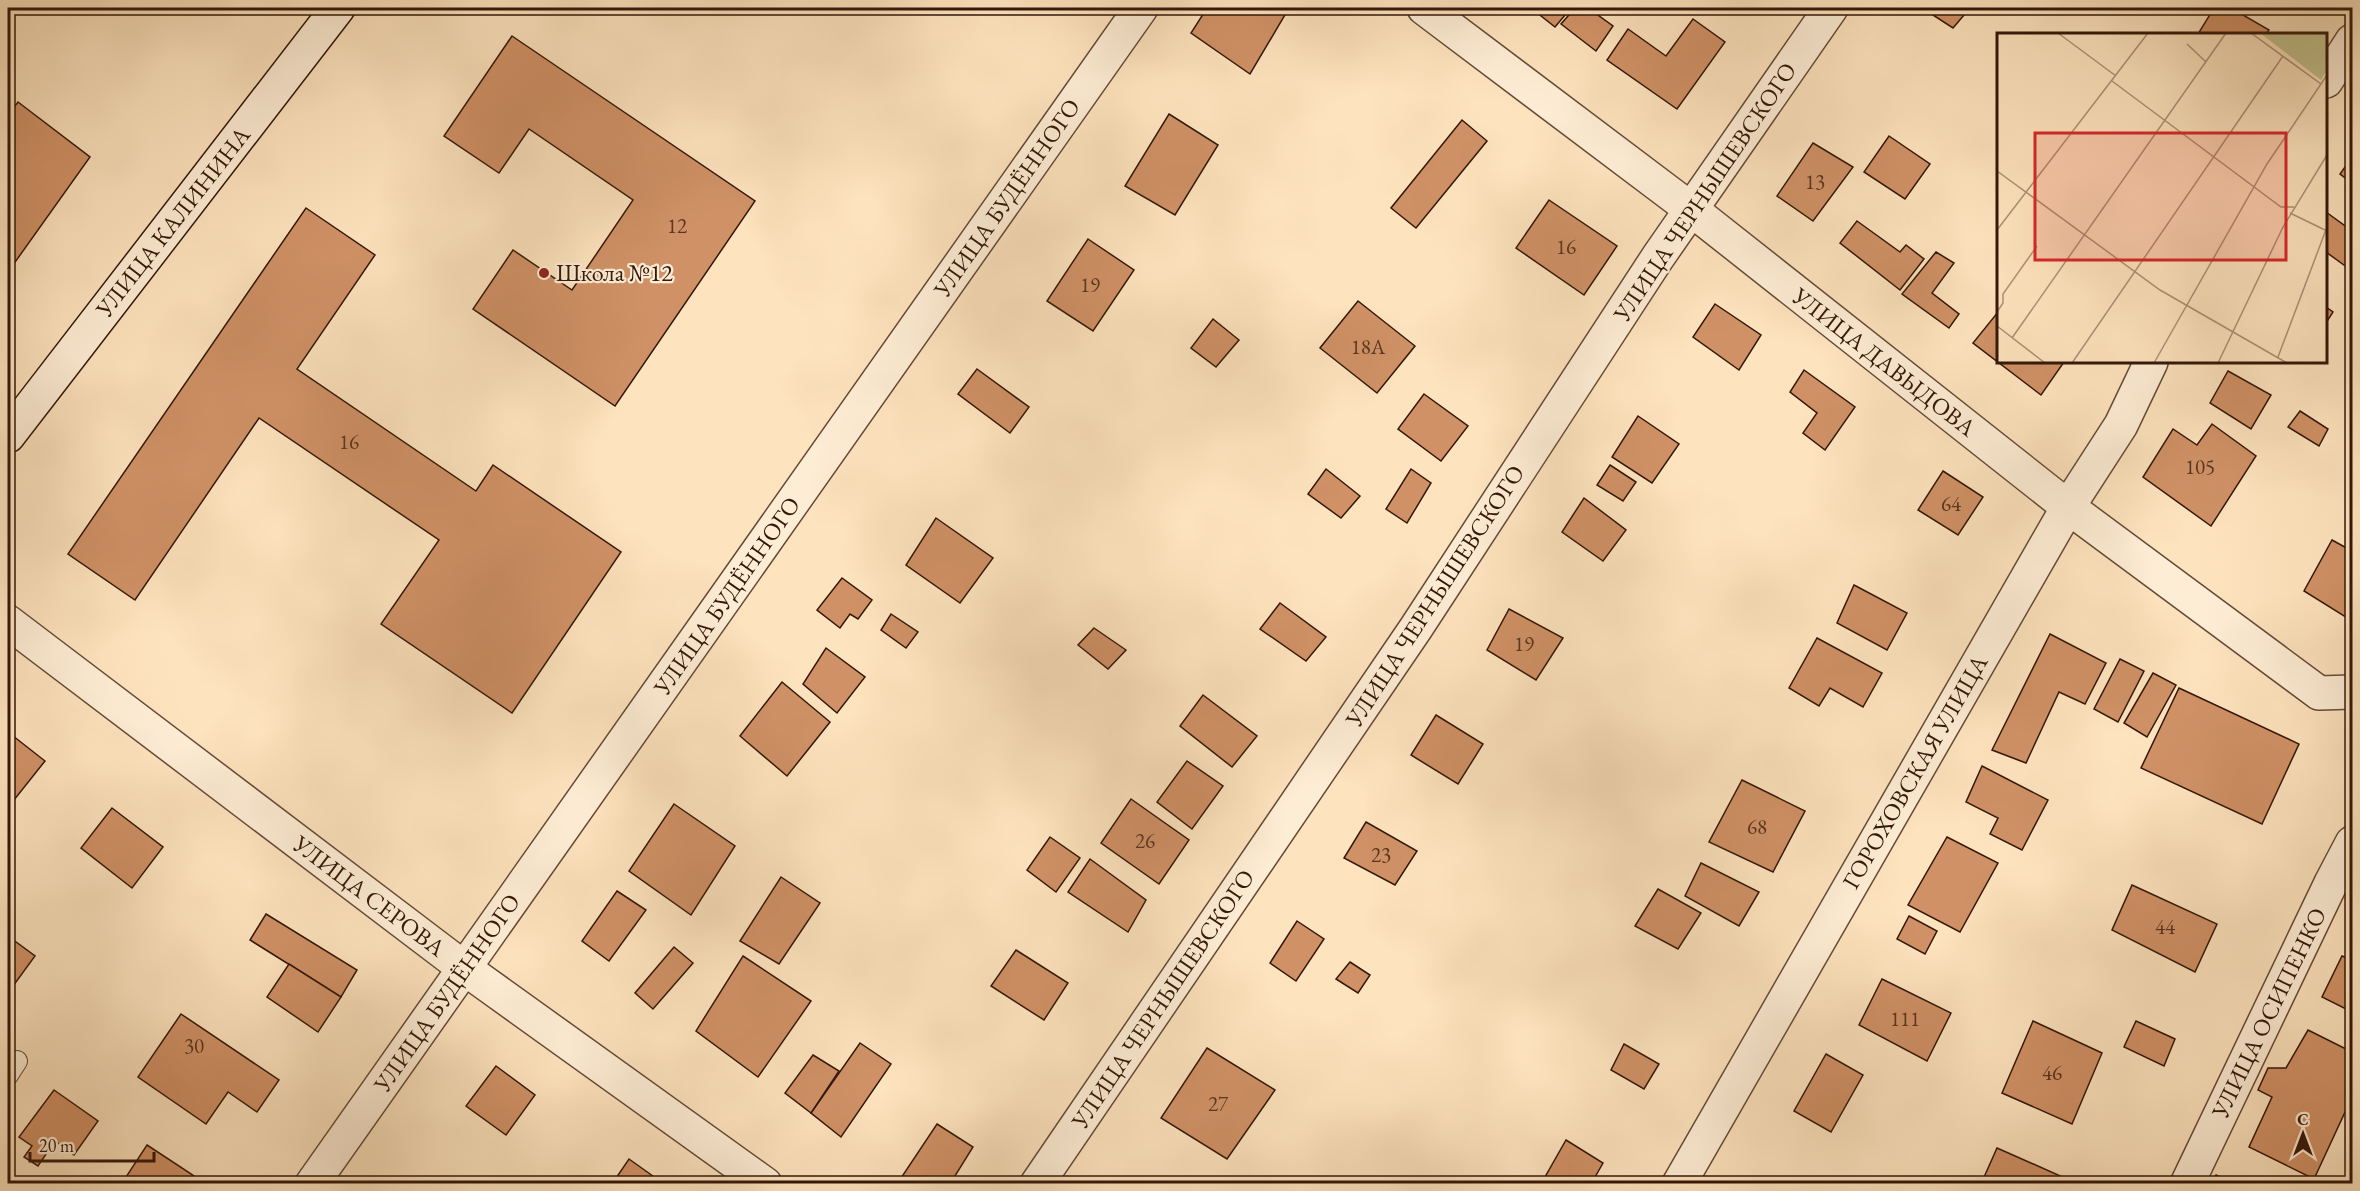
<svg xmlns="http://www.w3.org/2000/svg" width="2360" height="1191" viewBox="0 0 2360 1191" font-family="'EB Garamond',serif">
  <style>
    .building { fill: #d09166; stroke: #331709; stroke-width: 1.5 }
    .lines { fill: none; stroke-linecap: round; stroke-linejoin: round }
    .lane-casing { stroke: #664a36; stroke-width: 22 }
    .street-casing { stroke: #664a36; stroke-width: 36 }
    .secondary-casing { stroke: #331709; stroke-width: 36 }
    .lane { stroke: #feedd5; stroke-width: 20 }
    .street { stroke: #feedd5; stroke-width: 33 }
    .secondary { stroke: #feedd5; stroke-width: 33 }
    .poi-dot { fill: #8f2418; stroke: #feedd5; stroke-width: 2 }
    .labels { text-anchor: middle; stroke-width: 4.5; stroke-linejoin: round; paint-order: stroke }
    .number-label { font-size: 21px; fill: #5a3620 }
    .street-label { font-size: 24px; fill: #331709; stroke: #feedd5 }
    .poi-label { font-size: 24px; fill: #331709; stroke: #feedd5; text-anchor: start }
    .inset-road { fill: none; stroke: #ac9176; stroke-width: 1.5 }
    .view { fill: #d62828; fill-opacity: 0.15; stroke: #d62828; stroke-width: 3 }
    .inset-edge { fill: none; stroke: #331709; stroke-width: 3 }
  </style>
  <rect width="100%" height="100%" fill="#fde3be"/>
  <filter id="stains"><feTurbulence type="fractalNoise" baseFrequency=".00333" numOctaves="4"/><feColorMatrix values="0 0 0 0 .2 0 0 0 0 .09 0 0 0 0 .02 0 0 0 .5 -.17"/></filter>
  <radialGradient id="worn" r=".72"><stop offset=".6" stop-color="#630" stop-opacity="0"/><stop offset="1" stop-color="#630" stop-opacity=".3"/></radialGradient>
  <g class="building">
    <polygon points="1207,8 1289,8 1250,74 1191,33"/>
    <polygon points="1531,8 1571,8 1555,27"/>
    <polygon points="1575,8 1588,8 1613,26 1596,51 1561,24"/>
    <polygon points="1922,8 1970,8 1953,28"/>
    <polygon points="2214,8 2231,8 2269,30 2266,34 2198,34"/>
    <polygon points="1693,19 1725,42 1677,109 1607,60 1628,29 1666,56"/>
    <polygon points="512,36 755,201 615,406 473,309 513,250 572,290 633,200 529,129 499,173 444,136"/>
    <polygon points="18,102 90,157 8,272 8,115"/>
    <polygon points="1169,114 1218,145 1175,215 1125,186"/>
    <polygon points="1462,120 1487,141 1416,228 1391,208"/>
    <polygon points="1889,136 1930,164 1905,199 1864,172"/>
    <polygon points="1813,143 1853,167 1813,221 1777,196"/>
    <polygon points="2352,157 2352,183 2340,174"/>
    <polygon points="1549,200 1617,246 1584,295 1516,248"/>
    <polygon points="306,208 375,255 297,369 476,491 493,465 621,552 512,713 381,624 439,540 259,418 135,600 68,554"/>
    <polygon points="2326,212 2352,231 2352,261 2348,268 2326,252"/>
    <polygon points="1857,221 1900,252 1906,245 1924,259 1900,290 1840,243"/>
    <polygon points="1088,239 1134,270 1093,331 1047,301"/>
    <polygon points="1936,252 1954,263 1932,293 1959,314 1949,328 1902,294"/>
    <polygon points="1358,301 1415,346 1377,393 1320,348"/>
    <polygon points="1715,304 1761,335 1739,370 1693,337"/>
    <polygon points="2326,307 2333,312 2326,323"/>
    <polygon points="1998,312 1998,362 2064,362 2041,395 1973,343"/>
    <polygon points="1213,319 1239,340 1216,367 1191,348"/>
    <polygon points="977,369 1029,407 1010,433 958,394"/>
    <polygon points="1804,370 1855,407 1825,450 1803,433 1817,413 1790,392"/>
    <polygon points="2228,371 2271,395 2251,429 2210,403"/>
    <polygon points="1424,394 1468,426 1441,461 1398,429"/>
    <polygon points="2300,411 2328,429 2319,446 2288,427"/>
    <polygon points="1638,416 1679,444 1652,483 1612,457"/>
    <polygon points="2212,424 2256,456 2211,526 2143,477 2173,429 2197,445"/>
    <polygon points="1610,465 1636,482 1623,501 1597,485"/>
    <polygon points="1326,469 1360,496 1341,518 1308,494"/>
    <polygon points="1411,469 1431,483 1407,523 1386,509"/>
    <polygon points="1943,471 1983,497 1958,535 1918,510"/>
    <polygon points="1584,498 1626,530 1603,561 1562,532"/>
    <polygon points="936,518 993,558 960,603 906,565"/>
    <polygon points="2332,540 2352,551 2352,621 2304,591"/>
    <polygon points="842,578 872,600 858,619 850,614 840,628 817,610"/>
    <polygon points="1854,585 1907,613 1887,650 1837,623"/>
    <polygon points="1280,603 1326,637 1306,661 1260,629"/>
    <polygon points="1509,609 1563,638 1536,680 1487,650"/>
    <polygon points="891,614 918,632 906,648 881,630"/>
    <polygon points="1094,628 1126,650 1108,669 1078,645"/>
    <polygon points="2050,634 2106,663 2085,704 2059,692 2026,763 1992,750"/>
    <polygon points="1817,638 1882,673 1863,707 1830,688 1819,706 1789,688"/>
    <polygon points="826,648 865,677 837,713 803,684"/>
    <polygon points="2120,659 2144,671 2118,722 2094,709"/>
    <polygon points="2153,673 2176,685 2147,737 2124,723"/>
    <polygon points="782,682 830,722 787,776 740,736"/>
    <polygon points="2179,688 2299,744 2262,824 2141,768"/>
    <polygon points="1203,695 1257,736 1232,767 1180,726"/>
    <polygon points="1436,715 1483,744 1458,784 1411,755"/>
    <polygon points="8,732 45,761 14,800 8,795"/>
    <polygon points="1187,761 1223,786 1192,829 1157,802"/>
    <polygon points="1982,766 2048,800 2022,850 1990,834 1998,818 1966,802"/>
    <polygon points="1742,780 1805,811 1773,872 1709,842"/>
    <polygon points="1131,799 1189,840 1159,884 1101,843"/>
    <polygon points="674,804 735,846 691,915 629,871"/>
    <polygon points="112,808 163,847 132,888 81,848"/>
    <polygon points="1366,822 1417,851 1395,885 1344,858"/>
    <polygon points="1050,837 1080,858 1056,892 1027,870"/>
    <polygon points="1947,837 1998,863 1960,932 1908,905"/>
    <polygon points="1090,859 1146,900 1128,932 1068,892"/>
    <polygon points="1701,863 1759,892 1739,926 1685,896"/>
    <polygon points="781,877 820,903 779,964 740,941"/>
    <polygon points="2132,885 2217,924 2195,972 2112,930"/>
    <polygon points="1658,889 1701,913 1678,949 1635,926"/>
    <polygon points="617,891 646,910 609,961 582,941"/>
    <polygon points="266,914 357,970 341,997 250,940"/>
    <polygon points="1909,916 1937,931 1925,954 1897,939"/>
    <polygon points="1297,921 1324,939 1296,981 1270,963"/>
    <polygon points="8,936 35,956 8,993"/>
    <polygon points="674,947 693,963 653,1009 635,993"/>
    <polygon points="1016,950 1068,983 1044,1020 991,986"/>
    <polygon points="743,956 811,1001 758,1077 696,1031"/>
    <polygon points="2342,956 2352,960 2352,1012 2322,997"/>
    <polygon points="1350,962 1370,975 1358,993 1336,979"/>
    <polygon points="289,964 341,997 318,1032 267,997"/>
    <polygon points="1882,979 1951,1013 1927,1061 1859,1025"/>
    <polygon points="181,1014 279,1080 257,1112 228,1092 206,1124 138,1077"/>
    <polygon points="2033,1021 2102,1053 2072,1124 2002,1093"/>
    <polygon points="2136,1021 2175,1039 2164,1066 2124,1047"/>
    <polygon points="2308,1030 2352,1052 2352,1097 2314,1179 2249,1147 2272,1097 2258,1090 2268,1068 2286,1068"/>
    <polygon points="860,1043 891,1064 841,1137 811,1113"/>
    <polygon points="1624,1044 1659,1064 1644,1089 1611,1070"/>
    <polygon points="1207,1048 1275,1090 1227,1159 1161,1118"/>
    <polygon points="1826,1054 1863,1075 1831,1132 1794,1111"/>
    <polygon points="813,1055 839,1071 811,1113 785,1093"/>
    <polygon points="496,1066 535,1095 506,1135 466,1106"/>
    <polygon points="54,1090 98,1121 74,1155 55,1141 38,1166 24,1157 32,1146 19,1137"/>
    <polygon points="937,1124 973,1147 950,1184 909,1184 901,1178"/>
    <polygon points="1566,1140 1603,1163 1591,1184 1541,1184"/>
    <polygon points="147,1145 205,1183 204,1184 136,1184 126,1177"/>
    <polygon points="1997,1148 2065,1178 2062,1184 1981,1184"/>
    <polygon points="629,1159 664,1184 612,1184"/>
    <polygon points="2216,1175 2234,1184 2213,1184"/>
  </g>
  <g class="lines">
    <g class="lane-casing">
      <polyline id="lane" points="8,1075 17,1061"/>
    </g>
    <g class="street-casing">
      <g id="street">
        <polyline points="1424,8 1692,210 2068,507 2319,693 2352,692"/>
        <polyline points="2326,81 2352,41"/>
        <polyline points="8,622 464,968 765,1184"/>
        <polyline points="312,1184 1141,8"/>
        <polyline points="1037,1184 1416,628 1658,257 1831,8"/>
        <polyline points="1679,1184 2068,507 2121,425 2151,362"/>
        <polyline points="2187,1184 2331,883 2352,843"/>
      </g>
    </g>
    <g class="secondary-casing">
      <polyline id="secondary" points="8,436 338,8"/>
    </g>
    <use href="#lane" class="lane"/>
    <use href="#street" class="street"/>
    <use href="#secondary" class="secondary"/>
  </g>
  <circle class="poi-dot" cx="544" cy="273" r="6"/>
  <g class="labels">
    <g class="number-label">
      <text x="1815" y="189">13</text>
      <text x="677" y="233">12</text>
      <text x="1566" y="254">16</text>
      <text x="1090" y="292">19</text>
      <text x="1368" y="354">18А</text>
      <text x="349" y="449">16</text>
      <text x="2200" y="474">105</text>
      <text x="1951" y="511">64</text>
      <text x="1524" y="651">19</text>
      <text x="1757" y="834">68</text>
      <text x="1145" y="848">26</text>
      <text x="1381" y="862">23</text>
      <text x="2165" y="934">44</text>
      <text x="1905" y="1026">111</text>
      <text x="194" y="1053">30</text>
      <text x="2052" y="1080">46</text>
      <text x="1218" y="1111">27</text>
    </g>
    <g class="street-label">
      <text transform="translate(1705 192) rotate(-56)" y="8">УЛИЦА ЧЕРНЫШЕВСКОГО</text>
      <text transform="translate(1007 198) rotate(-55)" y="8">УЛИЦА БУДЁННОГО</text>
      <text transform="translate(173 222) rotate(-52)" y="8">УЛИЦА КАЛИНИНА</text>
      <text transform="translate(1884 362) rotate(38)" y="8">УЛИЦА ДАВЫДОВА</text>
      <text transform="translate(727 596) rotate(-55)" y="8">УЛИЦА БУДЁННОГО</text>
      <text transform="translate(1435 596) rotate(-57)" y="8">УЛИЦА ЧЕРНЫШЕВСКОГО</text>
      <text transform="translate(1915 772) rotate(-60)" y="8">ГОРОХОВСКАЯ УЛИЦА</text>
      <text transform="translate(369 896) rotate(37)" y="8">УЛИЦА СЕРОВА</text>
      <text transform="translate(447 993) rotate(-55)" y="8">УЛИЦА БУДЁННОГО</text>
      <text transform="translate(1163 999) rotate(-56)" y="8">УЛИЦА ЧЕРНЫШЕВСКОГО</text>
      <text transform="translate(2269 1013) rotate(-64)" y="8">УЛИЦА ОСИПЕНКО</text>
    </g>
    <g class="poi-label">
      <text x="556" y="281">Школа №12</text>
    </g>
  </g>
  <g transform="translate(1997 33)">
    <rect width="330" height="330" fill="#fde3be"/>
    <path d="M 263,0 L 330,0 L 330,37 L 324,47 Z" fill="#c3c38f"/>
    <path class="inset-road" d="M 61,0 L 119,43M 254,0 L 324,51M 190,11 L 209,29M 115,48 L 284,174 L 297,174M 0,138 L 163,257 L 290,330M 293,180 L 328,197M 0,197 L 151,0M 0,279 L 6,270 L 6,261 L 40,213M 0,293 L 48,330M 15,305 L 229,0M 281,324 L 330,194M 75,330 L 286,23M 157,330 L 270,131 L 330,42M 221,330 L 286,194 L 330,122"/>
    <path class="view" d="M 38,100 L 289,100 L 289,227 L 38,227 Z"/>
    <rect width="330" height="330" class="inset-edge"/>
  </g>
  <rect width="2360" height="1191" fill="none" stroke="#fde3be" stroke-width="30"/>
  <rect x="9" y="9" width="2342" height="1173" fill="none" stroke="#331709" stroke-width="3"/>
  <rect x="15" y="15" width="2330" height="1161" fill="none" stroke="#331709" stroke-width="1.5"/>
  <g transform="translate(2303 1134)" stroke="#feedd5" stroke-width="4.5" paint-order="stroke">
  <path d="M0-4.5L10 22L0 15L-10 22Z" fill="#331709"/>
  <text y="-9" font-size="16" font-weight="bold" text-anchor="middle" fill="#331709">С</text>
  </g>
  <path d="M30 1152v9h124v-9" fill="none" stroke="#331709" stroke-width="3"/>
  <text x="39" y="1152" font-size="18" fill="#331709" stroke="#feedd5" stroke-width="4.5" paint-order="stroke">20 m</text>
  <rect width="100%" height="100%" filter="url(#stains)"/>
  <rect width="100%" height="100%" fill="url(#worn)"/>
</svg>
